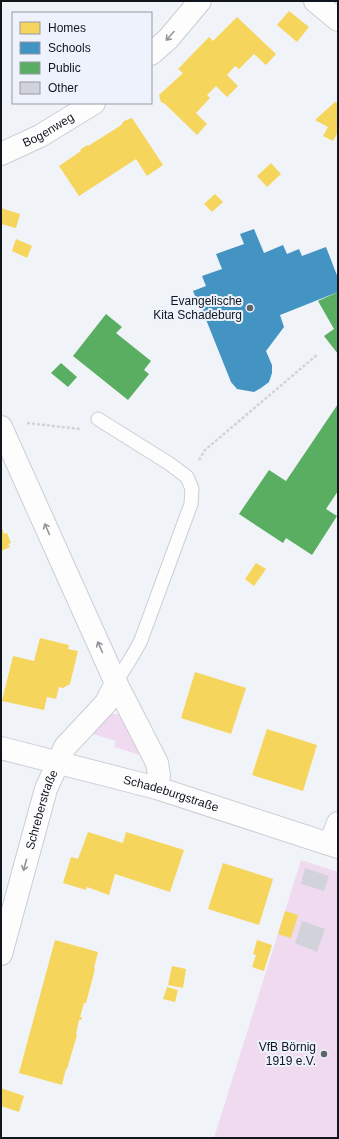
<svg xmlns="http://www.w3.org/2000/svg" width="339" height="1139" viewBox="0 0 339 1139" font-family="Arial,sans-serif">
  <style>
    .green { fill: #efdaf0 }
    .homes { fill: #f6d55c }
    .schools { fill: #4393c3 }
    .public { fill: #5aae61 }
    .building { fill: #d2d3da }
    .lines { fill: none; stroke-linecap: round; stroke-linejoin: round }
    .lane-casing { stroke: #caced5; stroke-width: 15 }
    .street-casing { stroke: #caced5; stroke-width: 24 }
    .path { stroke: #d2d3d4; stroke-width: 2.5; stroke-dasharray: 3 2; stroke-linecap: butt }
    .lane { stroke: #fdfdfe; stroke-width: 13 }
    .street { stroke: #fdfdfe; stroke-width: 22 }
    .oneway { stroke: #939599 }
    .poi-dot { fill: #5f636a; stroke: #edf2fc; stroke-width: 1.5 }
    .labels { text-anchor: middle; stroke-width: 4; stroke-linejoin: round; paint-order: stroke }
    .street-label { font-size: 12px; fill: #11161e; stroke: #edf2fc }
    .poi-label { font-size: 12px; fill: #11161e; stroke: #edf2fc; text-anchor: end }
  </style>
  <rect width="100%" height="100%" fill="#f0f3f8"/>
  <g class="green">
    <polygon points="111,714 117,714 122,715 146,757 114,747 116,741 93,734 106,718"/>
    <polygon points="301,860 338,872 338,1138 214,1138"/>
  </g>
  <g class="homes">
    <polygon points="289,11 309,27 297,42 277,25"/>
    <polygon points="237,17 276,54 266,65 254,54 239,69 235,66 227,75 238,86 227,97 216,86 207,95 210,98 196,113 207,124 197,135 165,104 161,102 159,95 183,73 178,69 209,37 213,41"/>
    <polygon points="335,102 338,103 338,132 333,141 323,136 328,127 315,120"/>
    <polygon points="132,118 163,165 147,176 136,159 79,196 59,166 81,151 80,150 87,145 88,146 120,126 124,121"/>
    <polygon points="271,163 281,174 267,187 257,176"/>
    <polygon points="215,194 223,202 212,212 204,204"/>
    <polygon points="1,208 20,214 16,228 1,224"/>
    <polygon points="16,239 32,246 27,258 12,251"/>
    <polygon points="1,526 4,534 7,533 11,543 8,544 10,547 1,551"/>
    <polygon points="256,563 266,569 254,586 245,579"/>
    <polygon points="40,638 69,645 68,649 78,651 70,684 63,688 59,687 56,699 47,697 44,710 2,701 13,656 34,661"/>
    <polygon points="195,672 246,688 231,734 181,718"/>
    <polygon points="267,729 317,745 303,791 252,775"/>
    <polygon points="88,832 123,843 126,832 184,850 170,892 115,874 109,895 87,887 86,890 63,883 71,857 78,859"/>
    <polygon points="223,863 273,879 259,925 208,909"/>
    <polygon points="285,911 298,915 291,938 278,934"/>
    <polygon points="55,940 98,952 94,968 95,969 86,1003 84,1003 80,1017 82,1017 81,1020 79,1020 76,1034 77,1035 67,1069 66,1069 62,1085 19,1073"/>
    <polygon points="257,940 272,945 264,971 252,967 256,955 253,954"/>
    <polygon points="172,966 186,969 183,988 168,985"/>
    <polygon points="167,987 178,990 175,1002 163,999"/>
    <polygon points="1,1088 24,1096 19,1112 1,1106"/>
  </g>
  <polygon class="schools" points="254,229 264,253 283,245 287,254 299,249 302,256 326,247 338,278 338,292 280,315 284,327 266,351 272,365 272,373 269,382 261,388 254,392 237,389 231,382 205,317 204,317 193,291 206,286 202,276 222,269 216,254 244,244 240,234"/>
  <g class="public">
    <polygon points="338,292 338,354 324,336 334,329 318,301"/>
    <polygon points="106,314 122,327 116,333 151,361 144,370 149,374 128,400 73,356"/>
    <polygon points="61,363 77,377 68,387 51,373"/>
    <polygon points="338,404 338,491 326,509 337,516 312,555 286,538 283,543 239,514 269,470 286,481"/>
  </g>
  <g class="building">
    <polygon points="305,868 329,876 324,891 301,884"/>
    <polygon points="302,921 325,929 317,952 295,943"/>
  </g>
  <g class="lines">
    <g class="lane-casing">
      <path id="lane" d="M 98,419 L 170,464 L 187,477 L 192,489 L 191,504 L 141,640 C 134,655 124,668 116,683"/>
    </g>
    <g class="street-casing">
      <g id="street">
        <polyline points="315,1 338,20"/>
        <polyline points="151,54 168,39 200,1"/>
        <path id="s1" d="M 1,154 L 40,136 L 94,103"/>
        <polyline points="1,427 116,683 157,763 159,775 157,788"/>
        <path id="s2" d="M 1,748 L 157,788 L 338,847"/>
        <polyline points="330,844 338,823"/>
        <path id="s3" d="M 1,954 L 46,789 L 65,747 L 106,703 L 116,683"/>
      </g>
    </g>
    <g class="path">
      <polyline points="27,423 80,429"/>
      <polyline points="199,460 205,450 318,354"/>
    </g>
    <use href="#lane" class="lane"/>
    <use href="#street" class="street"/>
  </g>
  <defs><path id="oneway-shaft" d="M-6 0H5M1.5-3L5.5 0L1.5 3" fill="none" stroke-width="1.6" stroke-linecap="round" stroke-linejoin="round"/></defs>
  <g class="oneway">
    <use href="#oneway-shaft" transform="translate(170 36) rotate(132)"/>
    <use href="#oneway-shaft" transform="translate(47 529) rotate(-114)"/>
    <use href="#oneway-shaft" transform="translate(100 647) rotate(-114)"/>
    <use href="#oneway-shaft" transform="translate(25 865) rotate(105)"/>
  </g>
  <g class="poi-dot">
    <circle cx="250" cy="308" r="4"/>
    <circle cx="324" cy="1054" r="4"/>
  </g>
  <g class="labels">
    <g class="street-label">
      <text dy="4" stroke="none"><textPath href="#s1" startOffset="53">Bogenweg</textPath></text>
      <text dy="4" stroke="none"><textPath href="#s2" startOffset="176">Schadeburgstraße</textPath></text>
      <text dy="4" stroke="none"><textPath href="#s3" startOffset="150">Schreberstraße</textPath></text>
    </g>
    <g class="poi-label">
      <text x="242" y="305">Evangelische<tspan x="242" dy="14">Kita Schadeburg</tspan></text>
      <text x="316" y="1051">VfB Börnig<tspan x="316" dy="14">1919 e.V.</tspan></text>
    </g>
  </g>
  <rect width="339" height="1139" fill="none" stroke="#11161e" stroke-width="4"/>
  <rect x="12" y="12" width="140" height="92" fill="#edf2fc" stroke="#959aa3"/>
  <rect x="20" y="22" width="20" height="12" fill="#f6d55c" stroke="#959aa3"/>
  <text x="48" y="32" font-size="12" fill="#11161e">Homes</text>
  <rect x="20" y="42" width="20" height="12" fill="#4393c3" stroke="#959aa3"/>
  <text x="48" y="52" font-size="12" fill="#11161e">Schools</text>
  <rect x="20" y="62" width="20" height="12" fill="#5aae61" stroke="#959aa3"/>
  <text x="48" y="72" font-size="12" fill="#11161e">Public</text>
  <rect x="20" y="82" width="20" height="12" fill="#d2d3da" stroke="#959aa3"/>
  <text x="48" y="92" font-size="12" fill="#11161e">Other</text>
</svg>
